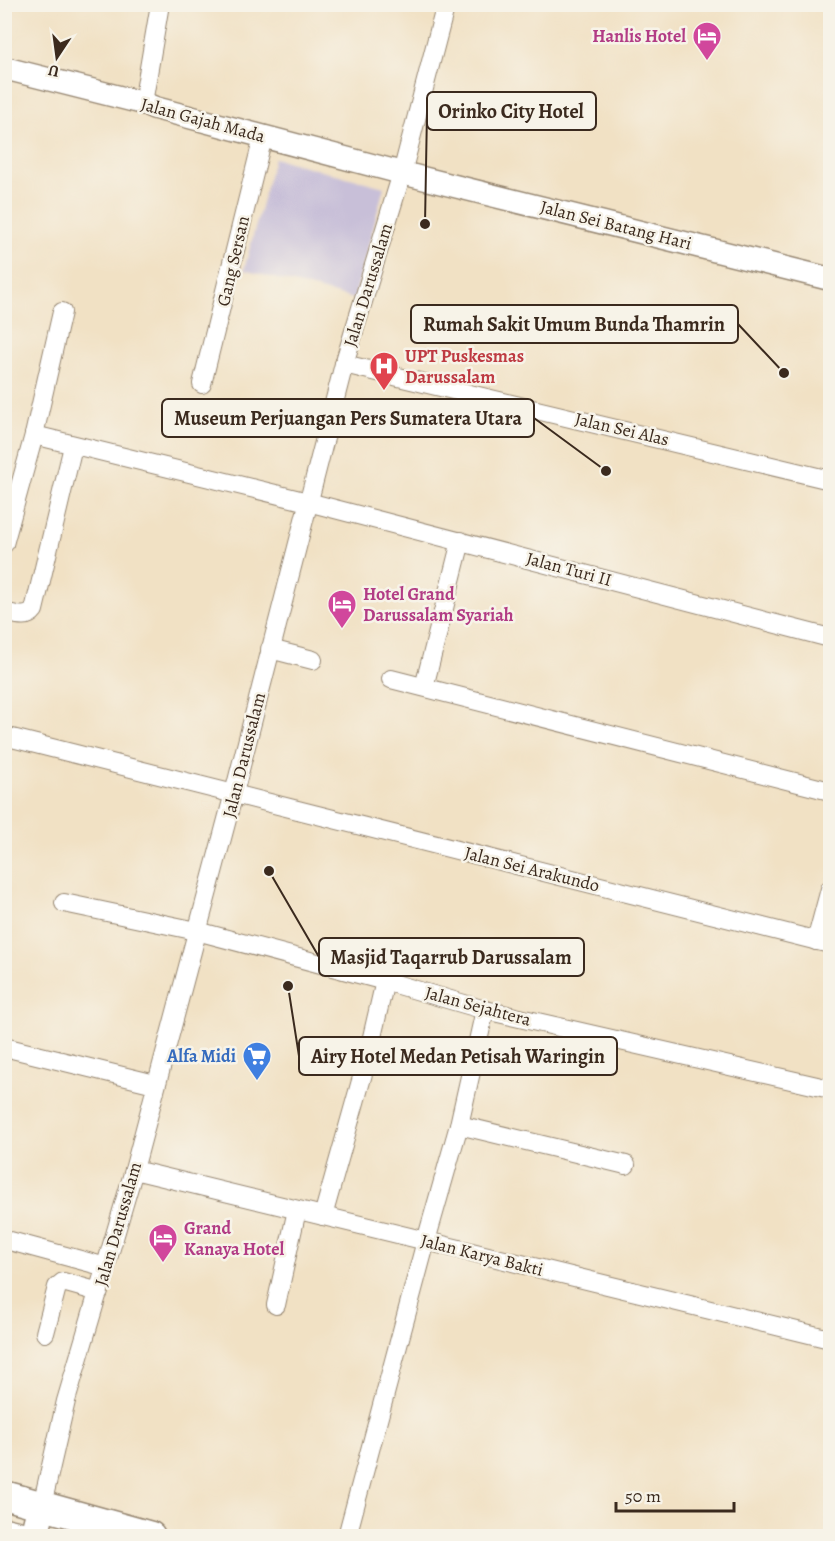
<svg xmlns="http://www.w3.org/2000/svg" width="835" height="1541" viewBox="0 0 835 1541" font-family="Alegreya,serif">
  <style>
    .industrial { fill: #c8bfd8 }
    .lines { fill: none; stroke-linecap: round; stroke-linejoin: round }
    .minor-casing { stroke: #968671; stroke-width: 20 }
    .tertiary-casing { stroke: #968671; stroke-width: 25 }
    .primary-casing { stroke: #968671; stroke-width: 31 }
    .minor { stroke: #fff; stroke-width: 18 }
    .tertiary { stroke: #fff; stroke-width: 22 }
    .primary { stroke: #fff; stroke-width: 28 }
    .labels { text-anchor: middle; stroke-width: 5; stroke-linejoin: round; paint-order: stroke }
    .hotel-label { font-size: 18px; font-weight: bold; fill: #b23c85; stroke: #f7f3e8; text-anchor: start }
    .street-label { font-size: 18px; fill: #3b2a1e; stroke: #f7f3e8 }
    .health-label { font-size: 18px; font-weight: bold; fill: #be3a42; stroke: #f7f3e8; text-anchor: start }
    .shop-label { font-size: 18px; font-weight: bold; fill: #366cbe; stroke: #f7f3e8; text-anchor: end }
    .leader { fill: none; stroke: #3b2a1e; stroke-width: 2 }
    .callout-dot { fill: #3b2a1e; stroke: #f7f3e8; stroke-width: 2 }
    .callout { fill: #f7f3e8; stroke: #3b2a1e; stroke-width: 2 }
    .callout-label { font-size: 20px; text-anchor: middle; font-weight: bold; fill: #3b2a1e }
  </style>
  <rect width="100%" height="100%" fill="#f7f3e8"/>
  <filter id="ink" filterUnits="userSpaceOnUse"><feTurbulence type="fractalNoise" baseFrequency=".0167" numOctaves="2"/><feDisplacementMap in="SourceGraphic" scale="12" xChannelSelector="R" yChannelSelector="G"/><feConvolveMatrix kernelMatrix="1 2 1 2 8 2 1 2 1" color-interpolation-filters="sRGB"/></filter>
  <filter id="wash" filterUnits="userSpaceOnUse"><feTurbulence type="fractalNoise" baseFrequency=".008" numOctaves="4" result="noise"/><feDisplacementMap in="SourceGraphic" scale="24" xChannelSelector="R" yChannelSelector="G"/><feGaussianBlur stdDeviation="1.35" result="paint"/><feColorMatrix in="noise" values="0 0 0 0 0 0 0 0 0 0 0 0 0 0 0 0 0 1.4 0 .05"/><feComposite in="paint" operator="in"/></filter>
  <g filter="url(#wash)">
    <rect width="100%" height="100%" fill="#f1e1c4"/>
    <polygon class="industrial" points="274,158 384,187 354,299 244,270"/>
  </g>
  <g filter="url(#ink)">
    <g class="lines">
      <g class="minor-casing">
        <g id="minor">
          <polyline points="143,103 160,4"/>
          <polyline points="344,364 830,480"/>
          <polyline points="202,384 263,137"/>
          <polyline points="34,435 308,502 830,638"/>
          <polyline points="4,544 34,435 62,312"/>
          <path d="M 4,612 C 14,614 27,620 34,610 L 73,446"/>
          <polyline points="270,649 313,660"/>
          <polyline points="391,679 830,791"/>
          <polyline points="424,687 461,541"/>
          <polyline points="4,736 830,944"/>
          <polyline points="64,903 197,931 385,981 485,1010 830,1089"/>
          <polyline points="816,941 830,889"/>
          <polyline points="4,1047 155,1084"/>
          <polyline points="459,1125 626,1165"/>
          <polyline points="134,1170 830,1339"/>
          <polyline points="323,1216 366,1063 385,981"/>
          <polyline points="10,1241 106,1267"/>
          <polyline points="276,1305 297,1210"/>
          <polyline points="45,1333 57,1287 63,1282 99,1292"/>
          <polyline points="42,1505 66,1401 134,1170 234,793 344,364 402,173 446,4"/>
          <polyline points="347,1536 426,1241 459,1125 485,1010"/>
        </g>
      </g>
      <g class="tertiary-casing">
        <polyline id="tertiary" points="4,68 143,103 155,108 402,173 830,279"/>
      </g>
      <g class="primary-casing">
        <g id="primary">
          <polyline points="4,1495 151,1536"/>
          <polyline points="4,1532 21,1536"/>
          <polyline points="34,1536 42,1505"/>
        </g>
      </g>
      <use href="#minor" class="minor"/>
      <use href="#tertiary" class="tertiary"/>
      <use href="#primary" class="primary"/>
    </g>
  </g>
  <defs>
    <g id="hotel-pin" transform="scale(1.5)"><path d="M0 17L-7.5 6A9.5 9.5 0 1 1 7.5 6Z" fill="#d1479c" stroke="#f7f3e8"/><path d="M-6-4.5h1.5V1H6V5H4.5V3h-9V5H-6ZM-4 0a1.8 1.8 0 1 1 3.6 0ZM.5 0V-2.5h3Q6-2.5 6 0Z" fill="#fff"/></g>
    <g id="hospital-pin" transform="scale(1.5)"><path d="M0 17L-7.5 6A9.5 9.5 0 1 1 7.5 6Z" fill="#e0444e" stroke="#f7f3e8"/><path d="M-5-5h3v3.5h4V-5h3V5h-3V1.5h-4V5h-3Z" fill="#fff"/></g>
    <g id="supermarket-pin" transform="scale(1.5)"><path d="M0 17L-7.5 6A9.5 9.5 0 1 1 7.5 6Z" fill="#3f7fe0" stroke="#f7f3e8"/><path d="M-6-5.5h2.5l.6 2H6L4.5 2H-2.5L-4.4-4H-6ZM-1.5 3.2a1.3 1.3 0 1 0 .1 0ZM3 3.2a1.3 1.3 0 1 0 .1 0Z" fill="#fff"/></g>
  </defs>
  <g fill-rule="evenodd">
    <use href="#hotel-pin" x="707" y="36"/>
    <use href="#hospital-pin" x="384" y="366"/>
    <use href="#hotel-pin" x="342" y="604"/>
    <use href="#supermarket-pin" x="257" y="1056"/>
    <use href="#hotel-pin" x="163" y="1238"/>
  </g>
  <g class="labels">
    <g class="hotel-label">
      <text x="686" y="42" text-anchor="end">Hanlis Hotel</text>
      <text x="363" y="600">Hotel Grand<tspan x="363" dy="21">Darussalam Syariah</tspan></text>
      <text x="184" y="1234">Grand<tspan x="184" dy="21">Kanaya Hotel</tspan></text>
    </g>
    <g class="street-label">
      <text transform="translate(203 120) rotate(15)" y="6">Jalan Gajah Mada</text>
      <text transform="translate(616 225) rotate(14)" y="6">Jalan Sei Batang Hari</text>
      <text transform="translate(233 261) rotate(-77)" y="6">Gang Sersan</text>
      <text transform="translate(368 285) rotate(-73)" y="6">Jalan Darussalam</text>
      <text transform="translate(622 429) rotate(13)" y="6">Jalan Sei Alas</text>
      <text transform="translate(569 569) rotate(15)" y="6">Jalan Turi II</text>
      <text transform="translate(244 755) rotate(-76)" y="6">Jalan Darussalam</text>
      <text transform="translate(532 869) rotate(14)" y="6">Jalan Sei Arakundo</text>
      <text transform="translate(478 1006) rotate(15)" y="6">Jalan Sejahtera</text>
      <text transform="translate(118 1224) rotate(-74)" y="6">Jalan Darussalam</text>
      <text transform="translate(482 1255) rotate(14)" y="6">Jalan Karya Bakti</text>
    </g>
    <g class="health-label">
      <text x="405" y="362">UPT Puskesmas<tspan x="405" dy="21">Darussalam</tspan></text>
    </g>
    <g class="shop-label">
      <text x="236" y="1062">Alfa Midi</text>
    </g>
  </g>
  <path class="leader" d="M425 224L427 111M784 373L738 324M606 471L534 418M269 871L319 957M288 986L299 1056"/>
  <g class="callout-dot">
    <circle cx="425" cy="224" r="6"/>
    <circle cx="784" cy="373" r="6"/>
    <circle cx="606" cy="471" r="6"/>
    <circle cx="269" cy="871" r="6"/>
    <circle cx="288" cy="986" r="6"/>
  </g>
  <g class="callout">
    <rect x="427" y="92" width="169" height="38" rx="6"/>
    <rect x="411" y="305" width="327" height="38" rx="6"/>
    <rect x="162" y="399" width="372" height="38" rx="6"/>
    <rect x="319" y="938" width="265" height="38" rx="6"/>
    <rect x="299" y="1037" width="318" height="38" rx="6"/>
  </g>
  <g class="callout-label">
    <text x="511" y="118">Orinko City Hotel</text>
    <text x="574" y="331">Rumah Sakit Umum Bunda Thamrin</text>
    <text x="348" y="425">Museum Perjuangan Pers Sumatera Utara</text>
    <text x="451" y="964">Masjid Taqarrub Darussalam</text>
    <text x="458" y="1063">Airy Hotel Medan Petisah Waringin</text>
  </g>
  <rect width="835" height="1541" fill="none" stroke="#f7f3e8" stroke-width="24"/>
  <g transform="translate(57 57) rotate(193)" stroke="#f7f3e8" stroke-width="4.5" paint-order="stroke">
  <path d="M0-4.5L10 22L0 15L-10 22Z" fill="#3b2a1e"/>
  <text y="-9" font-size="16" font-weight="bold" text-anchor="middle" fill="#3b2a1e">U</text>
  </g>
  <path d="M616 1502v9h118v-9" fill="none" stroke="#3b2a1e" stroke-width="3"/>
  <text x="625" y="1502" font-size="18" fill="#3b2a1e" stroke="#f7f3e8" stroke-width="4.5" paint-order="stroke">50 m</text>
</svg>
